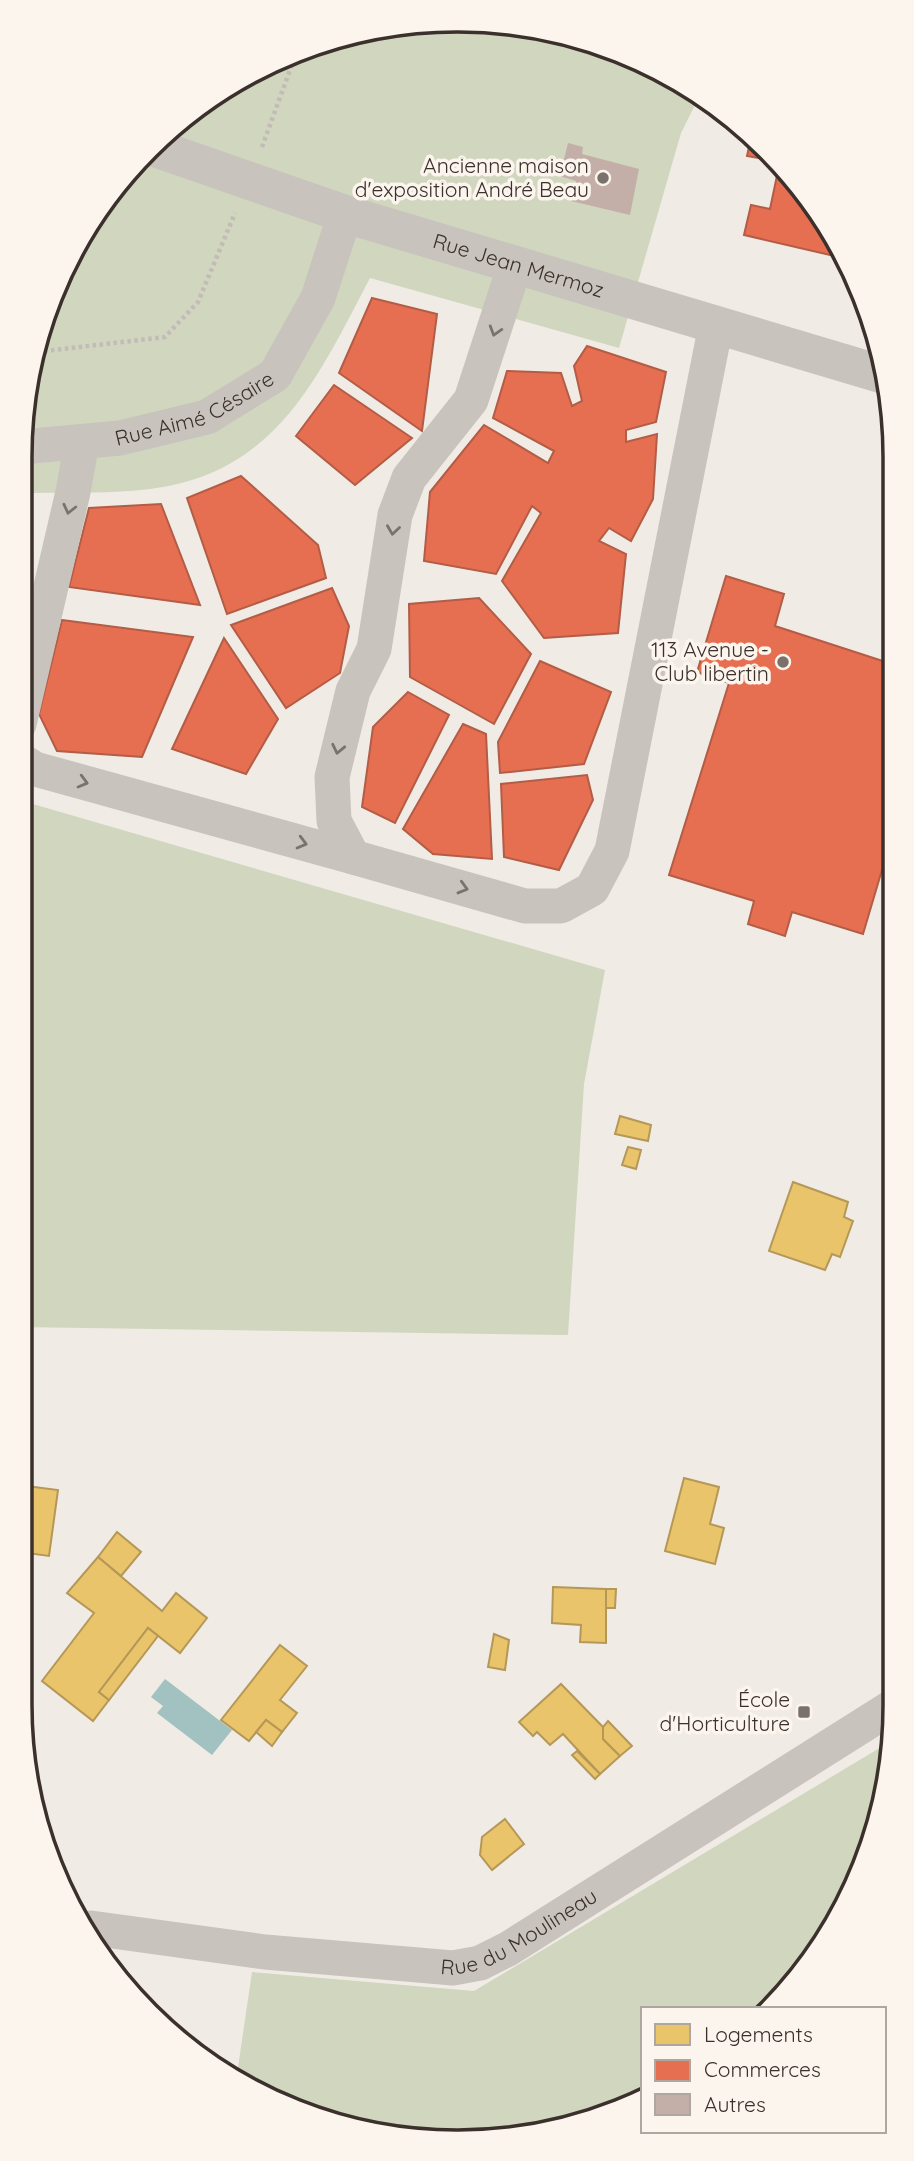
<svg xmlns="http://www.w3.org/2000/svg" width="914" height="2161" viewBox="0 0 914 2161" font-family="Quicksand,sans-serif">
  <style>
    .green { fill: #d1d6bf }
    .water { fill: #a1c2c1 }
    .homes { fill: #e9c46a; stroke: #b59857; stroke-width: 2 }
    .shops { fill: #e76f51; stroke: #b35c46; stroke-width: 2 }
    .building { fill: #c3afa7 }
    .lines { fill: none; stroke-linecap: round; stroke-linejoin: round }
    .path { stroke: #c2bbb6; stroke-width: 4.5; stroke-dasharray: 3.5 3.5; stroke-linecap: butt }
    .minor { stroke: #c9c3be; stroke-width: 35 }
    .tertiary { stroke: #c9c3be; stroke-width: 38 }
    .oneway { stroke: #7b726d }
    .poi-dot { fill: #7a716c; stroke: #fbf5ee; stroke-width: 2.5 }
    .labels { text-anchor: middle; stroke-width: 7; stroke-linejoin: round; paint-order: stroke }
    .poi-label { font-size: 21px; fill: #3b302b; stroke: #fbf5ee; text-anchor: end }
    .street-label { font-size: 21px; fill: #3b302b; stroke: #fbf5ee }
    .rim { fill: none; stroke: #3b302b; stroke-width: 3.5 }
  </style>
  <rect width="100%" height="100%" fill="#f0ebe5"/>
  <g class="green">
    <path d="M 429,20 L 598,43 L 699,97 L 681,133 L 619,348 L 370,278 C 318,377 276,474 150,489 C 112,494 71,492 33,493 L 19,553 L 19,457 L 43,316 L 128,168 L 264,64 Z"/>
    <polygon points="19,800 605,970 584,1084 568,1335 19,1327"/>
    <polygon points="888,1743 871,1845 786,1992 766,2009 643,2009 643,2096 542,2133 372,2133 236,2081 252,1972 474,1991"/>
  </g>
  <polygon class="water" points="165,1679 232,1730 212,1755 157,1713 163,1706 151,1697"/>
  <g class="homes">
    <polygon points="620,1116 651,1125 648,1141 615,1134"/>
    <polygon points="628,1147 641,1150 636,1169 622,1165"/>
    <polygon points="793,1182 848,1202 844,1217 853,1221 840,1257 832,1254 825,1270 769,1251"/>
    <polygon points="684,1478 719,1487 710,1524 724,1528 715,1564 665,1551"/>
    <polygon points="19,1485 58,1490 49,1556 19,1552 22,1508 19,1507"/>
    <polygon points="117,1532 141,1552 121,1576 98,1557"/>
    <polygon points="98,1557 162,1611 176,1593 207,1618 180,1653 148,1628 99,1692 109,1700 93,1721 42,1681 94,1613 67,1593"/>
    <polygon points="553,1587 606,1589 606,1643 580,1642 581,1625 552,1623"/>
    <polygon points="606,1589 616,1589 615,1608 606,1608"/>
    <polygon points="148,1628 158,1636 109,1700 99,1692"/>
    <polygon points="494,1634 509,1640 505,1670 488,1667"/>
    <polygon points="280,1645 307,1666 280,1700 297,1713 282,1732 266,1720 249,1741 221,1720"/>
    <polygon points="561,1684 603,1727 603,1739 620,1756 600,1774 563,1734 550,1745 537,1732 533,1736 519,1722"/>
    <polygon points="266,1720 282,1732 272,1746 256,1732"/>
    <polygon points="608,1721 632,1746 620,1756 603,1739 603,1727"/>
    <polygon points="577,1751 600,1774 595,1779 572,1755"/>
    <polygon points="505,1819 524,1844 492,1870 480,1855 482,1837"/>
  </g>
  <g class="shops">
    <polygon points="751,138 775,161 747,156"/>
    <polygon points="779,166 804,190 843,258 744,235 751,205 770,209"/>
    <polygon points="372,298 437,314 422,431 339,373"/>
    <polygon points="587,346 666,372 656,422 626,430 626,442 657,434 653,499 631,541 609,528 599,541 626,554 618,633 544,638 502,581 541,513 532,506 496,574 424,561 430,492 484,425 548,463 554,451 493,418 507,371 561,373 572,406 582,401 574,366"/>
    <polygon points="334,385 412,438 355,485 296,436"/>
    <polygon points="241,476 318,545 326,578 227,614 187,498"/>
    <polygon points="161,504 200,605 69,587 89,508"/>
    <polygon points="726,576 784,594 775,626 892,664 892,836 863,934 792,912 785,936 748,924 754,901 669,875 729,683 697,672"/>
    <polygon points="332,588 349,626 340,673 286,708 231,625"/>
    <polygon points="479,598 531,654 494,724 410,677 409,604"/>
    <polygon points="62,620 193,637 142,757 57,751 39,714"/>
    <polygon points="224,638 278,719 246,774 172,749"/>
    <polygon points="540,661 611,692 584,764 500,773 498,742"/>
    <polygon points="408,692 449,715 395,823 362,807 373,727"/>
    <polygon points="463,724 486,734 492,859 433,854 403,829"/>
    <polygon points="587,775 593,800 559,870 504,857 501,784"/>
  </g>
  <polygon class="building" points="568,143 583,147 582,154 639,169 630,215 571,201 576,181 560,176"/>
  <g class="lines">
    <g class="path">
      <polyline points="262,147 295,56"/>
      <polyline points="37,352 165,337 198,302 235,213"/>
    </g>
    <g class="minor">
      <polyline points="515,265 471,400 409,478 395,515 374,649 353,691 332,777 334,821 353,857 525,906 561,906 592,889 612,851 716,325"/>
      <path id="s1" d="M 21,447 L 120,438 L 207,417 L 275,375 L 318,298 L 345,214"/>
      <polyline points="19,724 73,492 82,442"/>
      <polyline points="19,759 35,769 353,857"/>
      <path id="s2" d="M 91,1928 L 265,1952 L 453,1968 L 480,1963 L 508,1949 L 895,1705"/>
    </g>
    <path class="tertiary" id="s3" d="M 155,148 L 345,214 L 884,375"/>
  </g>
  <defs><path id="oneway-chevron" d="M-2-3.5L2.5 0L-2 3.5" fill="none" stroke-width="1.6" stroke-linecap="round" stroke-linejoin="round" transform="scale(1.75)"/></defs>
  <g class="oneway">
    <use href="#oneway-chevron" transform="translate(495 331) rotate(107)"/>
    <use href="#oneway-chevron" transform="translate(69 509) rotate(103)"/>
    <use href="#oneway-chevron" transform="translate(393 530) rotate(98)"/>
    <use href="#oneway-chevron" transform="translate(338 749) rotate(102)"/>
    <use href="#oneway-chevron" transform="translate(83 782) rotate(15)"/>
    <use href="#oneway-chevron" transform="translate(302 843) rotate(15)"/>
    <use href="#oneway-chevron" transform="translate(463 888) rotate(16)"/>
  </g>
  <g class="poi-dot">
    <circle cx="603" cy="178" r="7"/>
    <circle cx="783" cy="662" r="7"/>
    <rect x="797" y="1705" width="14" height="14" rx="3.5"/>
  </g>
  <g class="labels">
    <g class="poi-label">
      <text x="589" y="173">Ancienne maison<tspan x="589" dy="24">d'exposition André Beau</tspan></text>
      <text x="769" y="657">113 Avenue -<tspan x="769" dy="24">Club libertin</tspan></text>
      <text x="790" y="1707">École<tspan x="790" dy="24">d'Horticulture</tspan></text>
    </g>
    <g class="street-label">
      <text dy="7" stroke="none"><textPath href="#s3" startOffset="382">Rue Jean Mermoz</textPath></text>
      <text dy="7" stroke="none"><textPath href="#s1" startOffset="180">Rue Aimé Césaire</textPath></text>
      <text dy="7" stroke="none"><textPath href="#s2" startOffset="439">Rue du Moulineau</textPath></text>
    </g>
  </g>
  <path d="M0 0H914V2161H0ZM457 32H458A425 425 0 0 1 883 457V1705A425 425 0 0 1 458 2130H457A425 425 0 0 1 32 1705V457A425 425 0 0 1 457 32Z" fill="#fbf5ee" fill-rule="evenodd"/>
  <path class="rim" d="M457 32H458A425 425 0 0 1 883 457V1705A425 425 0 0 1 458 2130H457A425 425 0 0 1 32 1705V457A425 425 0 0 1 457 32Z"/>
  <rect x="641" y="2007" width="245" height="126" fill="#fbf5ee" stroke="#aea6a0" stroke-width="2"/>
  <rect x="655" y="2024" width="35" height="21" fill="#e9c46a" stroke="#aea6a0" stroke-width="2"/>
  <text x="704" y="2042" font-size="21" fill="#3b302b">Logements</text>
  <rect x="655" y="2060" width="35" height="21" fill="#e76f51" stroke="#aea6a0" stroke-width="2"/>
  <text x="704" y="2077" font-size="21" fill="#3b302b">Commerces</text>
  <rect x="655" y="2094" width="35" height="21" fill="#c3afa7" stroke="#aea6a0" stroke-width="2"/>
  <text x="704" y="2112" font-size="21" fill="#3b302b">Autres</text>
</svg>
